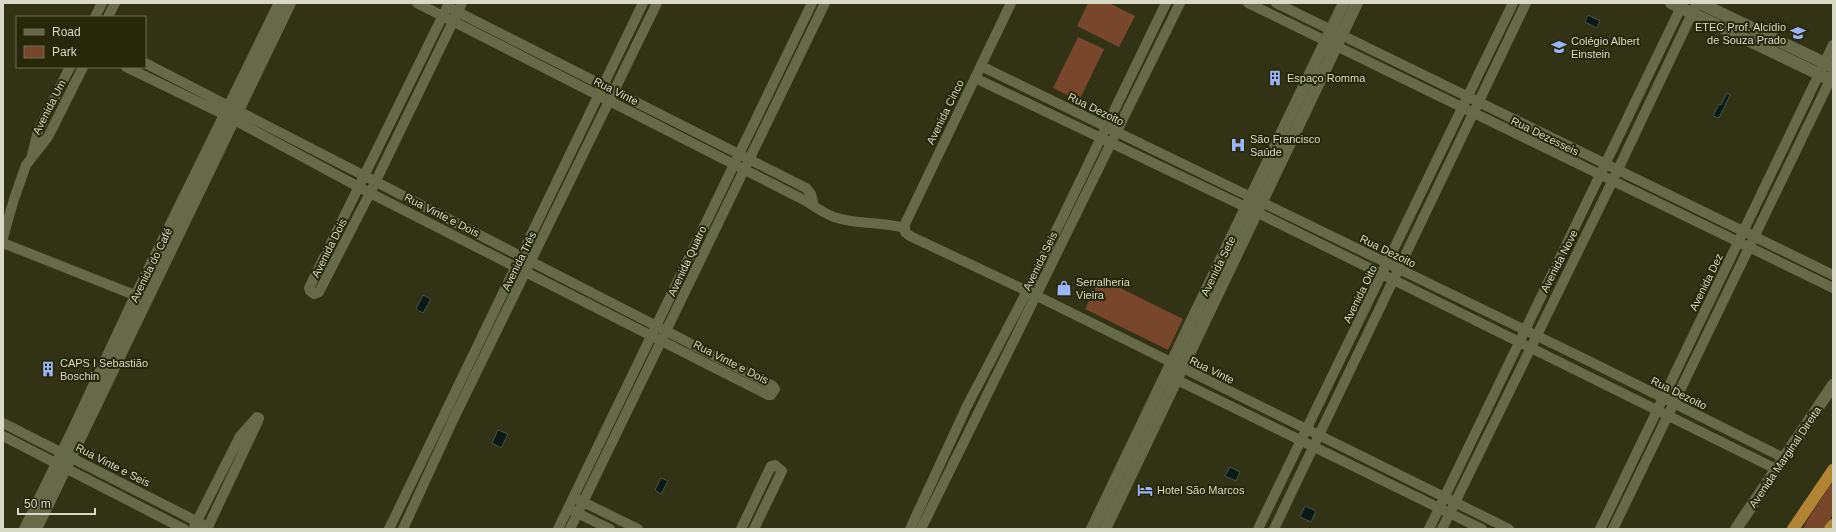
<svg xmlns="http://www.w3.org/2000/svg" width="1836" height="532" viewBox="0 0 1836 532" font-family="Arial,sans-serif">
  <style>
    .green { fill: #78462b }
    .water { fill: #091a16; stroke: #47544b }
    .lines { fill: none; stroke-linecap: round; stroke-linejoin: round }
    .minor { stroke: #676a49; stroke-width: 10 }
    .tertiary { stroke: #676a49; stroke-width: 12 }
    .secondary { stroke: #676a49; stroke-width: 12 }
    .motorway { stroke: #b18533; stroke-width: 12 }
    .labels { text-anchor: middle; stroke-width: 4; stroke-linejoin: round; paint-order: stroke }
    .poi-label { font-size: 11px; fill: #d8dac8; stroke: #272809; text-anchor: start }
    .street-label { font-size: 11px; fill: #d8dac8; stroke: #272809 }
  </style>
  <rect width="100%" height="100%" fill="#313314"/>
  <g class="green">
    <polygon points="1088,3 1109,3 1135,16 1119,47 1077,26"/>
    <polygon points="1078,37 1104,49 1079,101 1053,88"/>
    <polygon points="1100,278 1183,319 1168,350 1085,309"/>
    <polygon points="1833,481 1833,515 1823,529 1803,529 1808,519"/>
  </g>
  <g class="water">
    <polygon points="1588,15 1600,21 1597,28 1585,22"/>
    <polygon points="1727,93 1730,95 1719,118 1713,116 1719,104 1721,105"/>
    <polygon points="423,295 431,299 423,313 416,309"/>
    <polygon points="498,430 508,434 501,448 492,443"/>
    <polygon points="1230,467 1240,472 1236,481 1225,476"/>
    <polygon points="661,478 668,481 661,494 655,490"/>
    <polygon points="1305,506 1316,511 1311,522 1300,517"/>
  </g>
  <g class="lines">
    <g class="minor">
      <path d="M 417,3 L 804,200 C 814,206 823,213 834,217 C 856,225 881,221 904,228"/>
      <polyline points="449,3 309,288 310,291 314,294 319,292 370,193 462,3"/>
      <polyline points="1011,3 905,224 905,232 910,236 1027,291 1509,529"/>
      <polyline points="1248,3 1833,288"/>
      <polyline points="1276,3 1833,275"/>
      <polyline points="452,9 806,188 811,194 814,206"/>
      <polyline points="95,17 102,3"/>
      <polyline points="108,17 115,3"/>
      <polyline points="981,66 1597,365 1784,458"/>
      <polyline points="126,67 225,115 370,193 768,395 771,395 775,389 773,386 145,63"/>
      <polyline points="975,78 1256,212 1776,469"/>
      <polyline points="32,155 38,131 70,67"/>
      <polyline points="3,238 14,199 26,165 48,137 83,67"/>
      <polyline points="3,243 142,298"/>
      <polyline points="1171,377 1482,529"/>
      <polyline points="3,423 202,524"/>
      <polyline points="3,436 184,529"/>
      <polyline points="579,500 638,529"/>
      <polyline points="573,511 610,529"/>
      <polyline points="193,529 240,436 257,417 259,418 258,421 207,529"/>
      <polyline points="389,529 643,3"/>
      <polyline points="403,529 453,420 657,3"/>
      <polyline points="558,529 812,3"/>
      <polyline points="570,529 825,3"/>
      <polyline points="741,529 771,466 775,465 782,471 754,529"/>
      <polyline points="910,529 967,406 1027,291 1166,3"/>
      <polyline points="921,529 1180,3"/>
      <polyline points="1258,529 1513,3"/>
      <polyline points="1274,529 1526,3"/>
      <polyline points="1429,529 1683,3"/>
      <polyline points="1442,529 1612,182 1697,3"/>
      <polyline points="1600,529 1833,45"/>
      <polyline points="1613,529 1833,74"/>
    </g>
    <g class="tertiary">
      <polyline points="1671,3 1833,81"/>
      <polyline points="1700,3 1833,67"/>
      <polyline points="1092,529 1344,3"/>
      <polyline points="1105,529 1357,3"/>
    </g>
    <g class="secondary">
      <polyline points="25,529 73,431 136,296 280,3"/>
      <polyline points="36,529 290,3"/>
      <polyline points="1736,529 1833,385"/>
    </g>
    <g class="motorway">
      <polyline points="1793,529 1833,470"/>
      <polyline points="1830,529 1833,525"/>
    </g>
  </g>
  <defs>
    <g id="university-bare" transform="scale(1.2)"><path d="M0-5L7-2L0 1L-7-2ZM-4 1L0 2.5L4 1V4Q0 6-4 4Z" fill="#9bb5fd" stroke="#272809" stroke-width="2.5" paint-order="stroke"/></g>
    <g id="school-bare" transform="scale(1.2)"><path d="M0-5L7-2L0 1L-7-2ZM-4 1L0 2.5L4 1V4Q0 6-4 4Z" fill="#9bb5fd" stroke="#272809" stroke-width="2.5" paint-order="stroke"/></g>
    <g id="building-bare" transform="scale(1.2)"><path d="M-4-6H4V6H1V3H-1V6H-4ZM-2.5-4.3h1.7v1.8h-1.7ZM.8-4.3h1.7v1.8H.8ZM-2.5-1h1.7V.8h-1.7ZM.8-1h1.7V.8H.8Z" fill="#9bb5fd" stroke="#272809" stroke-width="2.5" paint-order="stroke"/></g>
    <g id="hospital-bare" transform="scale(1.2)"><path d="M-5-5h3v3.5h4V-5h3V5h-3V1.5h-4V5h-3Z" fill="#9bb5fd" stroke="#272809" stroke-width="2.5" paint-order="stroke"/></g>
    <g id="shop-bare" transform="scale(1.2)"><path d="M-5-2.5h2.3a2.7 3.5 0 0 1 5.4 0H5L5.5 6h-11ZM-1.5-2.5h3a1.5 2.3 0 0 0-3 0Z" fill="#9bb5fd" stroke="#272809" stroke-width="2.5" paint-order="stroke"/></g>
    <g id="hotel-bare" transform="scale(1.2)"><path d="M-6-4.5h1.5V1H6V5H4.5V3h-9V5H-6ZM-4 0a1.8 1.8 0 1 1 3.6 0ZM.5 0V-2.5h3Q6-2.5 6 0Z" fill="#9bb5fd" stroke="#272809" stroke-width="2.5" paint-order="stroke"/></g>
  </defs>
  <g fill-rule="evenodd">
    <use href="#university-bare" x="1798" y="33"/>
    <use href="#school-bare" x="1559" y="47"/>
    <use href="#building-bare" x="1275" y="78"/>
    <use href="#hospital-bare" x="1238" y="145"/>
    <use href="#shop-bare" x="1064" y="288"/>
    <use href="#building-bare" x="48" y="369"/>
    <use href="#hotel-bare" x="1145" y="490"/>
  </g>
  <g class="labels">
    <g class="poi-label">
      <text x="1786" y="31" text-anchor="end">ETEC Prof. Alcídio<tspan x="1786" dy="13">de Souza Prado</tspan></text>
      <text x="1571" y="45">Colégio Albert<tspan x="1571" dy="13">Einstein</tspan></text>
      <text x="1287" y="82">Espaço Romma</text>
      <text x="1250" y="143">São Francisco<tspan x="1250" dy="13">Saúde</tspan></text>
      <text x="1076" y="286">Serralheria<tspan x="1076" dy="13">Vieira</tspan></text>
      <text x="60" y="367">CAPS I Sebastião<tspan x="60" dy="13">Boschin</tspan></text>
      <text x="1157" y="494">Hotel São Marcos</text>
    </g>
    <g class="street-label">
      <text transform="translate(616 91) rotate(27)" y="4">Rua Vinte</text>
      <text transform="translate(49 107) rotate(-63)" y="4">Avenida Um</text>
      <text transform="translate(1096 109) rotate(26)" y="4">Rua Dezoito</text>
      <text transform="translate(945 112) rotate(-64)" y="4">Avenida Cinco</text>
      <text transform="translate(1545 136) rotate(26)" y="4">Rua Dezesseis</text>
      <text transform="translate(442 215) rotate(27)" y="4">Rua Vinte e Dois</text>
      <text transform="translate(329 248) rotate(-63)" y="4">Avenida Dois</text>
      <text transform="translate(1388 251) rotate(26)" y="4">Rua Dezoito</text>
      <text transform="translate(519 261) rotate(-64)" y="4">Avenida Três</text>
      <text transform="translate(687 261) rotate(-65)" y="4">Avenida Quatro</text>
      <text transform="translate(1040 261) rotate(-64)" y="4">Avenida Seis</text>
      <text transform="translate(1559 261) rotate(-63)" y="4">Avenida Nove</text>
      <text transform="translate(151 265) rotate(-64)" y="4">Avenida do Café</text>
      <text transform="translate(1218 266) rotate(-64)" y="4">Avenida Sete</text>
      <text transform="translate(1706 282) rotate(-64)" y="4">Avenida Dez</text>
      <text transform="translate(1360 294) rotate(-64)" y="4">Avenida Oito</text>
      <text transform="translate(731 362) rotate(27)" y="4">Rua Vinte e Dois</text>
      <text transform="translate(1212 370) rotate(26)" y="4">Rua Vinte</text>
      <text transform="translate(1679 393) rotate(26)" y="4">Rua Dezoito</text>
      <text transform="translate(1785 457) rotate(-56)" y="4">Avenida Marginal Direita</text>
      <text transform="translate(113 465) rotate(27)" y="4">Rua Vinte e Seis</text>
    </g>
  </g>
  <rect width="1836" height="532" fill="none" stroke="#d8dac8" stroke-width="8"/>
  <rect x="16" y="16" width="130" height="52" fill="#272809" stroke="#6e6f55"/>
  <rect x="24" y="29" width="20" height="6" fill="#676a49" stroke="#6e6f55"/>
  <text x="52" y="36" font-size="12" fill="#d8dac8">Road</text>
  <rect x="24" y="46" width="20" height="12" fill="#78462b" stroke="#6e6f55"/>
  <text x="52" y="56" font-size="12" fill="#d8dac8">Park</text>
  <path d="M18 508v6h77v-6" fill="none" stroke="#d8dac8" stroke-width="2"/>
  <text x="24" y="508" font-size="12" fill="#d8dac8" stroke="#272809" stroke-width="3" paint-order="stroke">50 m</text>
</svg>
